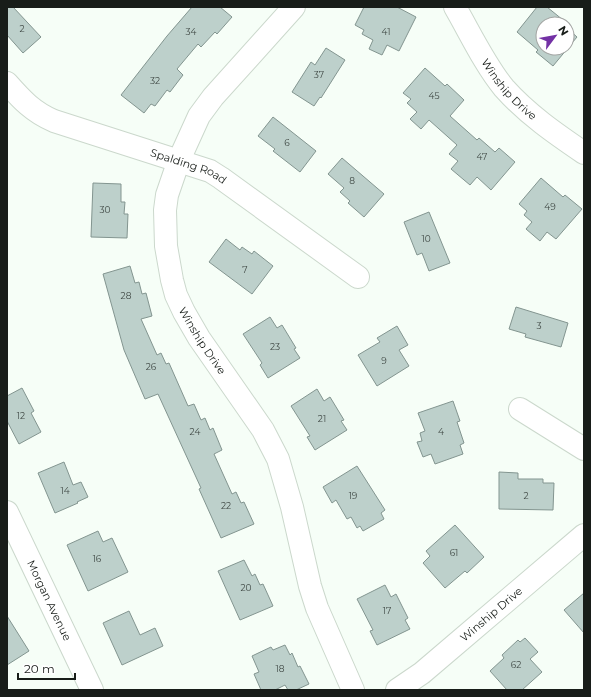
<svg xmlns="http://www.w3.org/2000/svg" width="591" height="697" viewBox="0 0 591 697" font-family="Montserrat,sans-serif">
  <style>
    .building { fill: #bdd0cb; stroke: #839590 }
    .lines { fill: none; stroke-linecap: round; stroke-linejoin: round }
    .minor-casing { stroke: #cbd8cc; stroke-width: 24 }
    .minor { stroke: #fff; stroke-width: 22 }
    .labels { text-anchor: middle; stroke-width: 3.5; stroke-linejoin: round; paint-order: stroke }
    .number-label { font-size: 9px; fill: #414a46 }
    .street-label { font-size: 11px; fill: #181d19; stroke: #fff }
  </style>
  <rect width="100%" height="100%" fill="#f6fef7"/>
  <g class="building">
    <polygon points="7,7 13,7 41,37 23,53 7,35"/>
    <polygon points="192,7 220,7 232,17 217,34 215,32 201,47 198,44 177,69 183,75 170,92 167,90 155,106 151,104 144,113 121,95 167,36"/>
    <polygon points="364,7 397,7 416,17 399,51 387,45 382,55 369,49 373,40 362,34 364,30 355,25"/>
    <polygon points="537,7 547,7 563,20 560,23 562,24 543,24 543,48 567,48 567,28 577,37 553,66 536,52 538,50 517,32"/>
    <polygon points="326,48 345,60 321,98 320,97 314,106 292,92 311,62 315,65"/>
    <polygon points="425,68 445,86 447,84 464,100 450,116 477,140 479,138 495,152 499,148 515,162 491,190 477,177 470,185 451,169 458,161 449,154 457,145 429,120 421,129 410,119 417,112 407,103 411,99 403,93"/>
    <polygon points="273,117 316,151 300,172 273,151 275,149 258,136"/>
    <polygon points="342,158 384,194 364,217 348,203 350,201 340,192 344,188 328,174"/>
    <polygon points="541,178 563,197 565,195 582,209 556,239 547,232 540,241 526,229 532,222 524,215 527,211 519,204"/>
    <polygon points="93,183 121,184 121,202 125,202 124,214 128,214 127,238 91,237"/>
    <polygon points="429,212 450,263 429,271 422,253 417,255 404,222"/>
    <polygon points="226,239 240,250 242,247 252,254 254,251 273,266 252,294 209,262"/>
    <polygon points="130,266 135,283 139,282 142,294 146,293 152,316 141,319 157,355 161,353 166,364 169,363 188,406 194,404 201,420 205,418 210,430 213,428 222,450 214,454 232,494 236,492 241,503 244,502 254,524 221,538 199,489 201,488 158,394 145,399 124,350 103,274"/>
    <polygon points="516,307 568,323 561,347 525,337 526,334 509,329"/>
    <polygon points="270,317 277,328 282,325 296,348 294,349 300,358 268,378 260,365 262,363 243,334"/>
    <polygon points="397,326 408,345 399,350 409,366 377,386 358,355 380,342 377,338"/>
    <polygon points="22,388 34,411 31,413 41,432 19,444 7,421 7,396"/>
    <polygon points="317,389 324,401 330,397 344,420 341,421 347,430 315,450 307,437 310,436 291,406"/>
    <polygon points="453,401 460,421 457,422 464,443 460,445 463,454 435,464 431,454 423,457 417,442 422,441 420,433 425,431 418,413"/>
    <polygon points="64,462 73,485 81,482 88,497 77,502 78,503 55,513 38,473"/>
    <polygon points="357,466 385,510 381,513 384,519 363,531 360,526 357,528 351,517 347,519 336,500 332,503 323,487"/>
    <polygon points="499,472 518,473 518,479 543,479 543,483 554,483 553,510 499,509"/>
    <polygon points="455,525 484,557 467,573 465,571 445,588 423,563 430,556 426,551"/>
    <polygon points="98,531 103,542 112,538 128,572 88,591 67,545"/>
    <polygon points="244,560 252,576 255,574 260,585 263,584 273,606 240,620 218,571"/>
    <polygon points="385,585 391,597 396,594 408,618 405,620 410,629 377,645 370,631 373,630 357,599"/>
    <polygon points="584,593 584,633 564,610"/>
    <polygon points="129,611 140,635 155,628 163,646 122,665 103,623"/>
    <polygon points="7,616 29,651 7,665"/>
    <polygon points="525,638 538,652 530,659 542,672 522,690 507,690 490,671 504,658 502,655 518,640 520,642"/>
    <polygon points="285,645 290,655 292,653 298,667 300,666 309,684 296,690 288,690 285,685 275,690 261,690 254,674 259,672 252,656 271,647 273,650"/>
  </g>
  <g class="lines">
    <g class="minor-casing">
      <g id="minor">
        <path id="s1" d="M 294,7 L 213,97 L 199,116 L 179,160 L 167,195 L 165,210 L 166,246 L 172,280 L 176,295 L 184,312 L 199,338 L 263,430 L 278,459 L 292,507 L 310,586 L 317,608 L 353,690"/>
        <path id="s2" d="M 455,7 C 470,33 485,65 504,88 C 527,114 556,134 584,153"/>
        <path id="s3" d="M 7,83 C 22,100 33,112 54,121 L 210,171 L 221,178 L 358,277"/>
        <polyline points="520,409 584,449"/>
        <path id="s4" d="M 7,512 L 92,690"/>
        <path id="s5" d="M 397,690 L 422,673 L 584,535"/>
      </g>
    </g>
    <use href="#minor" class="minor"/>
  </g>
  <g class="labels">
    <g class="number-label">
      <text x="22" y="32">2</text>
      <text x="191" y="35">34</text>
      <text x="386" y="35">41</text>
      <text x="319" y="78">37</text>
      <text x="155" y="84">32</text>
      <text x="434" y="99">45</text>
      <text x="287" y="146">6</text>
      <text x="482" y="160">47</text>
      <text x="352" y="184">8</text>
      <text x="550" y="210">49</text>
      <text x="105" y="213">30</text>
      <text x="426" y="242">10</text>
      <text x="245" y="273">7</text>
      <text x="126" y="299">28</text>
      <text x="539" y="329">3</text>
      <text x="275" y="350">23</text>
      <text x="384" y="364">9</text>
      <text x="151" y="370">26</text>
      <text x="21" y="419">12</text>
      <text x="322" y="422">21</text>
      <text x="195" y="435">24</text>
      <text x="441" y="435">4</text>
      <text x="65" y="494">14</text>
      <text x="353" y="499">19</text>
      <text x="526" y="499">2</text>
      <text x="226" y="509">22</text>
      <text x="454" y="556">61</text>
      <text x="97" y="562">16</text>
      <text x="246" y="591">20</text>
      <text x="387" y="614">17</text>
      <text x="516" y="668">62</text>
      <text x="280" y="672">18</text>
    </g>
    <g class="street-label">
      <text dy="4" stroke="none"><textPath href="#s2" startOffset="99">Winship Drive</textPath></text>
      <text dy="4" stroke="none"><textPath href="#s3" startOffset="203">Spalding Road</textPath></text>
      <text dy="4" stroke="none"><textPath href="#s1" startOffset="384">Winship Drive</textPath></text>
      <text dy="4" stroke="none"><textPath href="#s4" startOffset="98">Morgan Avenue</textPath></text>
      <text dy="4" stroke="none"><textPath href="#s5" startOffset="121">Winship Drive</textPath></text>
    </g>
  </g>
  <rect width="591" height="697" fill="none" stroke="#181d19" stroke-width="16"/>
  <g transform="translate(555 36) rotate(58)"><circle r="19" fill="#ffffff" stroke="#a3a5a3"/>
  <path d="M0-3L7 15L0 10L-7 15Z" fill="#7331a5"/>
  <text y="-6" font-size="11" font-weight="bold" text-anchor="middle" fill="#181d19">N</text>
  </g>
  <path d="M18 673v6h57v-6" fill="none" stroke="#181d19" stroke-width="2"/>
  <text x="24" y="673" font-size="12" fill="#181d19" stroke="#ffffff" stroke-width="3" paint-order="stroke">20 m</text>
</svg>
